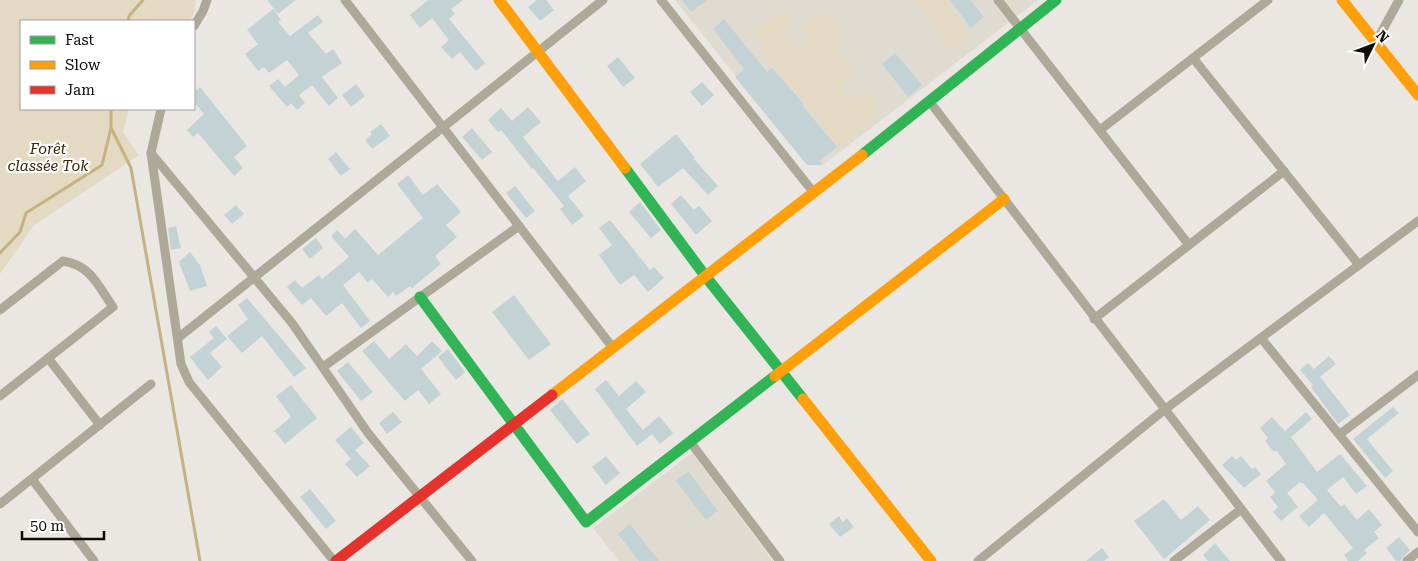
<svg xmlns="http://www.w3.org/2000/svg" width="1418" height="561" viewBox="0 0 1418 561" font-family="'Roboto Serif',serif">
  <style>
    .built { fill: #e0dbd0 }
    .green { fill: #e4d9c2 }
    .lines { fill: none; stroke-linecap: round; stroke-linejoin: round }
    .stream { stroke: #c6b182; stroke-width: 3 }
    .building { fill: #c3d3d5 }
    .street { stroke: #aea899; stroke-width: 9 }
    .fast { stroke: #30b455; stroke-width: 11 }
    .slow { stroke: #ff9f0a; stroke-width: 11 }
    .jam { stroke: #e5322d; stroke-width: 11 }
    .labels { text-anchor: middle; stroke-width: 4.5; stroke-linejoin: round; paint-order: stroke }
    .park-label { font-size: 15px; font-style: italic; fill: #342809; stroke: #fff }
  </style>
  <rect width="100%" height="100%" fill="#eae7e2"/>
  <g class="built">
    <polygon points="675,0 1038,0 823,165 807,165"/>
    <polygon points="692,453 773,561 619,561 593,528"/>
  </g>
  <g class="green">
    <polygon points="0,0 196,0 194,13 190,21 21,21 21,109 129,109 123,132 139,155 33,226 0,274"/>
    <polygon points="913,0 944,0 972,36 950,50"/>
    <polygon points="787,10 793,19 780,34 794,48 808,40 804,26 821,11 841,28 838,52 846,56 857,72 840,88 852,101 864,90 876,101 871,123 840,147 766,55 754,28"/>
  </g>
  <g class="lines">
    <g class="stream">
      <polyline points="128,21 129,16 143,0"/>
      <polyline points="111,128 131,168 200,561"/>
      <polyline points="0,253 20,232 26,213 102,165 111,128 111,109"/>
    </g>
  </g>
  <g class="building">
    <polygon points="267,0 296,0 278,14"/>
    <polygon points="428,0 463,0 451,9 455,14 449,19 485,63 476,71 460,52 452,59 441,47 449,40 432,18 420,28 410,15"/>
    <polygon points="537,0 546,0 554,10 540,21 528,7"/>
    <polygon points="682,0 707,0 691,12"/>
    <polygon points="950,0 970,0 984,17 971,28"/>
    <polygon points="273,9 281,20 278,22 290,36 318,15 323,22 308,33 326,54 333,49 342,63 322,77 338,98 329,106 312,85 299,95 305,103 297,110 291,103 287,107 269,86 278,79 285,87 299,75 287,60 269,73 264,67 258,71 245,54 258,44 247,30"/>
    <polygon points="724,19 767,72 772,68 804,104 802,105 837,147 819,161 823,165 807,165 735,77 744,69 713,29"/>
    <polygon points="895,53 922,85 908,97 882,64"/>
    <polygon points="618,57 635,78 623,87 607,66"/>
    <polygon points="702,82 714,95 702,106 690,92"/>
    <polygon points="356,84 365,96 351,107 342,95"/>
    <polygon points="200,87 247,146 234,157 243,168 234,176 198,133 193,137 187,130 204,114 194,102 194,92"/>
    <polygon points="528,107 541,122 523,137 542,161 558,181 575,167 586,181 568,196 584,216 572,225 560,209 564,206 533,168 532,169 501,130 498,132 488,120 501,108 512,121"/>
    <polygon points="381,124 390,136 372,149 365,140 372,134 370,132"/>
    <polygon points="472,128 492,152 482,160 462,137"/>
    <polygon points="676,134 695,158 694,159 718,186 708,195 683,168 658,187 640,164"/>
    <polygon points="336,152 350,169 341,176 328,159"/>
    <polygon points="408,175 423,195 437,184 461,212 446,225 457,237 435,256 441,264 412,288 410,286 396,296 393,292 388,297 372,279 368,283 359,272 343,285 370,321 361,328 342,303 326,316 311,298 302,305 287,287 295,280 302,288 319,275 322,279 349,257 331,236 337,230 345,239 355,229 378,255 423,218 397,184"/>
    <polygon points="515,186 535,211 526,218 506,193"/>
    <polygon points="681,195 694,210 699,206 712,221 696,235 671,204"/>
    <polygon points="640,202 661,230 651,238 629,212"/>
    <polygon points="236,205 244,214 232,224 224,215"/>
    <polygon points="610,220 650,270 654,267 664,278 648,292 634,275 620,285 599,255 612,245 599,228"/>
    <polygon points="176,226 181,248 171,250 168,228"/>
    <polygon points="316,238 323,248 310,259 302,249"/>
    <polygon points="190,252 200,265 207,286 190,291 179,262"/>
    <polygon points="514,295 551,344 529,360 492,312"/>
    <polygon points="247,298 306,368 294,377 262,336 242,353 227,336 248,319 238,305"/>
    <polygon points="216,326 227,339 210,353 222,367 208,380 190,357 214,338 209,332"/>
    <polygon points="374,341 389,359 406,344 417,356 432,341 442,351 421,369 441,394 429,404 418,390 405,401 362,351"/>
    <polygon points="448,349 465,372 456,380 438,357"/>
    <polygon points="1329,356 1336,364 1320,377 1350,415 1338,424 1311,387 1313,385 1300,370 1308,363 1314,369"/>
    <polygon points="348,362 373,392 361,401 337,371"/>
    <polygon points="606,380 619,396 636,381 646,392 626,409 643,430 659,416 673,433 660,444 652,434 637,446 595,389"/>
    <polygon points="291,385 317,418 285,444 274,431 291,417 276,396"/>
    <polygon points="562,399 590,434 577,444 550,410"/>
    <polygon points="1393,407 1399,413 1367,439 1393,471 1385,478 1353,439"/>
    <polygon points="393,412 402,422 387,434 379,423"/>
    <polygon points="1306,412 1312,419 1291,437 1317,472 1340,454 1367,486 1356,494 1343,477 1327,490 1341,507 1344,504 1357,520 1369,509 1382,525 1374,532 1379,538 1364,550 1367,553 1358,561 1348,561 1344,555 1353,548 1324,513 1309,527 1299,516 1318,500 1303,483 1302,484 1300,482 1287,493 1298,507 1281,521 1273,512 1278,507 1270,497 1275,492 1266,481 1286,464 1276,450 1274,452 1265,441 1268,438 1260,428 1272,417 1285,431"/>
    <polygon points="351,427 364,443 355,450 370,466 357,477 345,464 351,459 335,440"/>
    <polygon points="606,456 620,473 606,485 592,467"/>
    <polygon points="1232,456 1236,460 1241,456 1252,469 1255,467 1261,474 1244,488 1222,465"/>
    <polygon points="688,471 718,511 706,520 676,481"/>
    <polygon points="310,489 336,521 326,529 300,497"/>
    <polygon points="1164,499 1181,520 1198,506 1210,520 1164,559 1134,521"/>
    <polygon points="839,516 843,522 847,518 854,527 840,537 829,524"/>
    <polygon points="630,524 659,561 639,561 618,534"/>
    <polygon points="1399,537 1410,550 1400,561 1396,561 1386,548"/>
    <polygon points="1215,543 1230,561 1208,561 1203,555"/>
    <polygon points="1102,548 1109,557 1104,561 1086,561"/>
  </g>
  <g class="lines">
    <g class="street">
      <polyline points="345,0 613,348"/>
      <polyline points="661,0 814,193"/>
      <polyline points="998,0 1189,245"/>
      <polyline points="194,26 203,11 207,0"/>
      <polyline points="1376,42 1399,0"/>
      <polyline points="1193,58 1359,265"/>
      <polyline points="930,102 1281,561"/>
      <polyline points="161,109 151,153 181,364 189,382 334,561"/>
      <polyline points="1100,130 1268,0"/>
      <polyline points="151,153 292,323 368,433 472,561"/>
      <path d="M 0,310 L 63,261 C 91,265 98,286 113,307 L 0,396"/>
      <polyline points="1094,319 1284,171"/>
      <polyline points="178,338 603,0"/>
      <polyline points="1261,338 1418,532"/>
      <polyline points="48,358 100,425"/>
      <polyline points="323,367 519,226"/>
      <polyline points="1340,434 1418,375"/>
      <polyline points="691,443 780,561"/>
      <polyline points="32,479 94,561"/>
      <polyline points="0,504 151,384"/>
      <polyline points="978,561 1164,410 1418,221"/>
      <polyline points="1174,561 1240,510"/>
      <polyline points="1407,561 1418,552"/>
    </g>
    <g class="fast">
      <polyline points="862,155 1056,0"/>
      <polyline points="625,168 706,277 803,399"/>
      <polyline points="420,297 586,522 775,376"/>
    </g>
    <g class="slow">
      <polyline points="499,0 625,168"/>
      <polyline points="1342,0 1418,95"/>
      <polyline points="775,376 1004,199"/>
      <polyline points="552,395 862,155"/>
      <polyline points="803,399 931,561"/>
    </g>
    <polyline class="jam" points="336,561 552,395"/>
  </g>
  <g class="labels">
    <g class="park-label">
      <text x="48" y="154">Forêt<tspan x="48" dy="17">classée Tok</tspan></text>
    </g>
  </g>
  <rect x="20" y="20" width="175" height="90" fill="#ffffff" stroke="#9f9e9d"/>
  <rect x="30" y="36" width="25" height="8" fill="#30b455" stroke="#9f9e9d"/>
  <text x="65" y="45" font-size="15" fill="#0e0c09">Fast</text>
  <rect x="30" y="61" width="25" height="8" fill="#ff9f0a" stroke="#9f9e9d"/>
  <text x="65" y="70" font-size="15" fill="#0e0c09">Slow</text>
  <rect x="30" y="86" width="25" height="8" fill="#e5322d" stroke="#9f9e9d"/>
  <text x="65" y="95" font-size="15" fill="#0e0c09">Jam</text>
  <g transform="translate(1373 45) rotate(48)" stroke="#ffffff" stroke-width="4" paint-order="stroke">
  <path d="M0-4L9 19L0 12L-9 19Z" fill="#0e0c09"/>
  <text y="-8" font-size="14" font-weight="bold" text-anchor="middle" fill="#0e0c09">N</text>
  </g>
  <path d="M22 531v8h82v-8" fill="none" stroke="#0e0c09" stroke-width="2.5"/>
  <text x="30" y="531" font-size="15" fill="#0e0c09" stroke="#ffffff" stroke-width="4" paint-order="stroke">50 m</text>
</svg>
